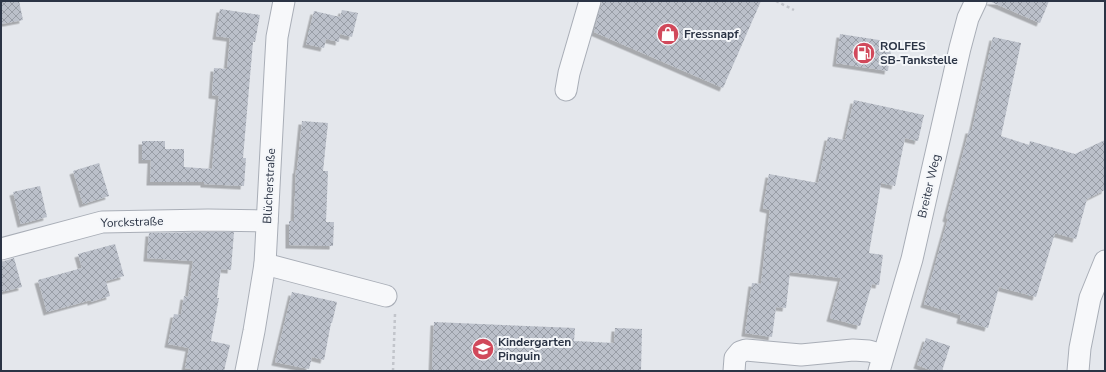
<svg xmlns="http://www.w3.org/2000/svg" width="1106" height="372" viewBox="0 0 1106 372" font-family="'Nunito Sans',sans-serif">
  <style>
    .building { fill: url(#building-cross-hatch); filter: url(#shadow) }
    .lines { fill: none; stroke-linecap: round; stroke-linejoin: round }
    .minor-casing { stroke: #a9aeb7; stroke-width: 23 }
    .path { stroke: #c2c5cb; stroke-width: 2.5; stroke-dasharray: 3 3; stroke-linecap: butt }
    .minor { stroke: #f7f8fa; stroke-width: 21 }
    .labels { text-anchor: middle; stroke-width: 4; stroke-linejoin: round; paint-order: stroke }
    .poi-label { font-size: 12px; font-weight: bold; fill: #2b3445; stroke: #f4f6f9; text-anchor: start }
    .street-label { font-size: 12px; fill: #2b3445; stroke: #f4f6f9 }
  </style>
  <defs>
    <pattern id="building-cross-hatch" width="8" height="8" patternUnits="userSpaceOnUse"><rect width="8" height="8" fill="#bbc0ca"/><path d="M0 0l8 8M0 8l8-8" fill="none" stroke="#989da6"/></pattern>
    <filter id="shadow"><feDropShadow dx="-3.5" dy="3.5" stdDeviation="0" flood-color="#0004"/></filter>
  </defs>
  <rect width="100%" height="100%" fill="#e4e7ec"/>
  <g class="building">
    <polygon points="1,1 19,1 23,20 1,24"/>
    <polygon points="602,1 761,1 723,88 594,32"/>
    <polygon points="989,1 1049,1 1040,23"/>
    <polygon points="220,9 260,15 255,42 253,42 243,158 246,158 244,186 204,184 204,182 150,182 151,160 142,160 142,141 165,141 165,149 184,149 184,167 212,169 219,96 212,95 214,68 227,69 230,38 216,36"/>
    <polygon points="342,10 358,13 352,37 340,34 339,42 326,39 324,48 306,44 314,11 340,17"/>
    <polygon points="840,34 892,42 888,71 836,63"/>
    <polygon points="993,37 1021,43 1001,136 1029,145 1030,141 1075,154 1105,140 1105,190 1087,199 1076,239 1055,233 1036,297 999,287 988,328 960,320 961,315 924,304 948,219 946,218 966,142 969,130 972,130"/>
    <polygon points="854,100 924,115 918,141 905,138 895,186 881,183 869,253 883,255 879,285 872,284 860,326 830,318 841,278 790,272 786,308 776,307 772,337 745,333 752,283 761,284 770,210 763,208 769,174 818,183 828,137 845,140"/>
    <polygon points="302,121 328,123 323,171 328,171 326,222 334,222 333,246 289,245 289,221 294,221 296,170 297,170"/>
    <polygon points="99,163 109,196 83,204 73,171"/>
    <polygon points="40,186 47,217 21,224 13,192"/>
    <polygon points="208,232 234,232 231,270 221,269 217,298 219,298 211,341 230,345 224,371 200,371 185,368 189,348 168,344 174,314 181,315 184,296 188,297 193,261 147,258 149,233"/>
    <polygon points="115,244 124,276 106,281 110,296 91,302 91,300 47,312 38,280 82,268 78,254"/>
    <polygon points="14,258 22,287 1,292 1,262"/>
    <polygon points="292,292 337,302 332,323 331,323 324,360 312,357 309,369 275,362"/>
    <polygon points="434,322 575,328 574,341 614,343 615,328 642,329 641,371 432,371"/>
    <polygon points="926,338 950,346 942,371 933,371 917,365"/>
  </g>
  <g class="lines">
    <g class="minor-casing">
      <g id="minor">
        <polyline points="566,90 569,73 590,1"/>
        <polyline points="1,249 102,222 208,220 267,221"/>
        <polyline points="265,264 386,296"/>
        <polyline points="246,371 254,331 265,264 275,72 277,37 284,1"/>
        <polyline points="734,371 735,358 740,352 746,350 801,355 853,350 869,351 883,355"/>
        <polyline points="879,371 912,259 960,48 968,18 976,1"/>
        <polyline points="1078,371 1080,348 1090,298 1105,261"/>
      </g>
    </g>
    <g class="path">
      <polyline points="776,1 794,10"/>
      <polyline points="393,371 395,314"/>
    </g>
    <use href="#minor" class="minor"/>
  </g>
  <defs>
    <g id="shop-disc" transform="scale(1.15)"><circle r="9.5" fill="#d1495b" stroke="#f4f6f9"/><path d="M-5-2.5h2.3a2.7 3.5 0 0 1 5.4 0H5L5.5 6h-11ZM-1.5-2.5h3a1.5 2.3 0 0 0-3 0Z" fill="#fff"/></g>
    <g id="fuel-disc" transform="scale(1.15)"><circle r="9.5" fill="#d1495b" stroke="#f4f6f9"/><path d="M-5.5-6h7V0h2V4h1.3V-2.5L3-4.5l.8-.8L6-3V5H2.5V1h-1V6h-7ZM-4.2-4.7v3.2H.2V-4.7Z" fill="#fff"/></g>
    <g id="school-disc" transform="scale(1.15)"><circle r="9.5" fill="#d1495b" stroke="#f4f6f9"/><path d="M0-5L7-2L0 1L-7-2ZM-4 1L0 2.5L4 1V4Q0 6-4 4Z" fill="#fff"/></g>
  </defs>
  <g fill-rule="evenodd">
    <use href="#shop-disc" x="668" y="34"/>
    <use href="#fuel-disc" x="864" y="53"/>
    <use href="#school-disc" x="483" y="349"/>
  </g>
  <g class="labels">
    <g class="poi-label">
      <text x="684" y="38">Fressnapf</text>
      <text x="880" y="50">ROLFES<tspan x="880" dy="14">SB-Tankstelle</tspan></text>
      <text x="498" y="346">Kindergarten<tspan x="498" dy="14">Pinguin</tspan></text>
    </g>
    <g class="street-label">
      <text transform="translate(269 186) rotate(-87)" y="4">Blücherstraße</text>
      <text transform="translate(929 186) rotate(-77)" y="4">Breiter Weg</text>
      <text transform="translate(132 222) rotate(-2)" y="4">Yorckstraße</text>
    </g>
  </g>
  <rect width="1106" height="372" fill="none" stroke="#2b3445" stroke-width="4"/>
</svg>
